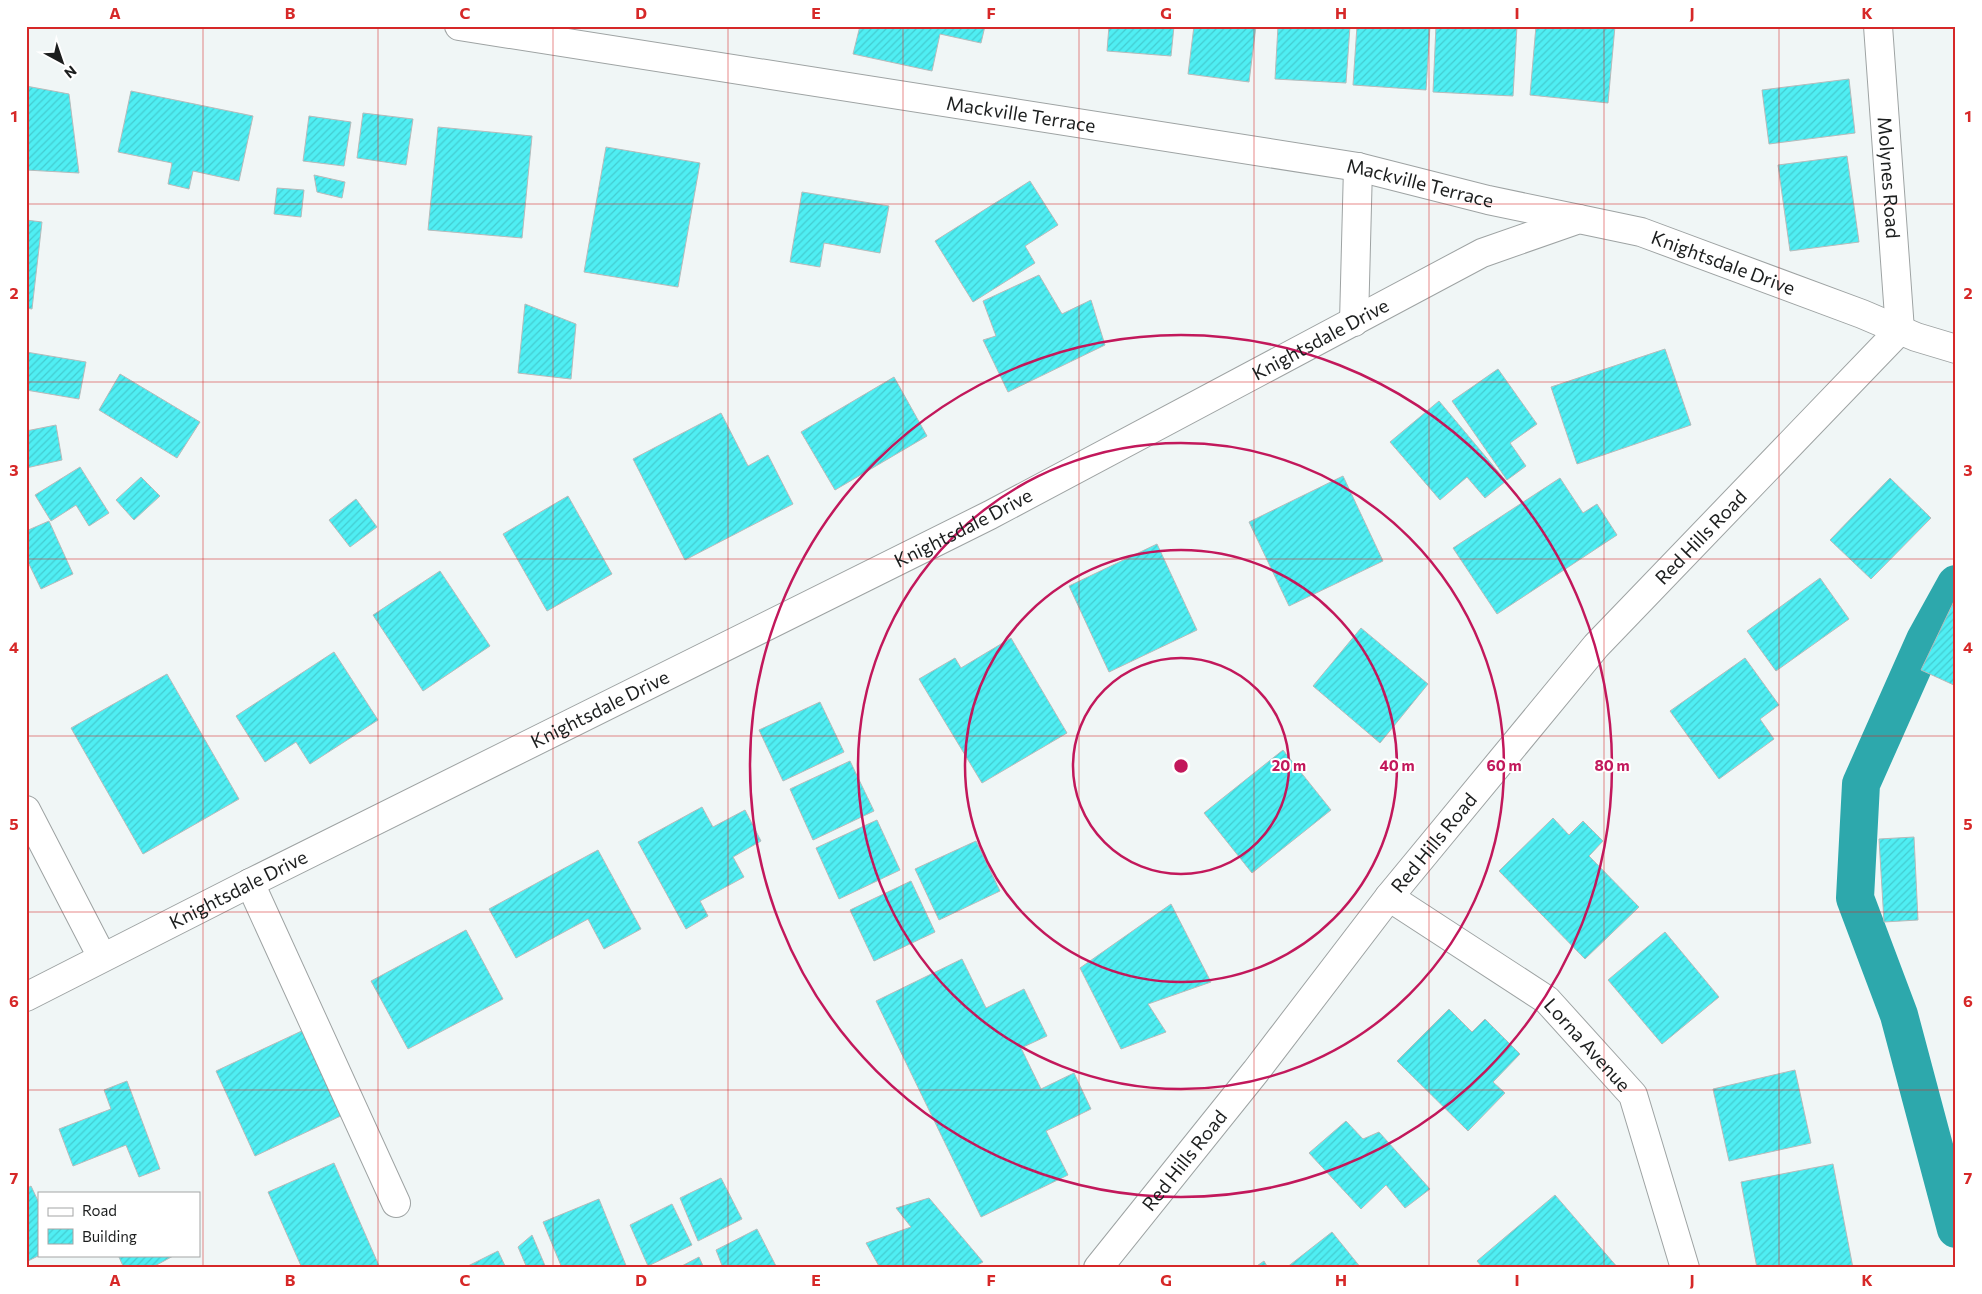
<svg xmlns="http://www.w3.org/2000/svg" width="1982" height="1294" viewBox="0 0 1982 1294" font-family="Commissioner,sans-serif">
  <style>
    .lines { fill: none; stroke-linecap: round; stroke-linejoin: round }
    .canal { stroke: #2da8ac; stroke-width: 38 }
    .building { fill: url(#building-hatch); stroke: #b6bbbb }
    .minor-casing { stroke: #9ea3a3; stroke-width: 30 }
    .major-casing { stroke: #9ea3a3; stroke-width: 30 }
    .minor { stroke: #fff; stroke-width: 28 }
    .major { stroke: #fff; stroke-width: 28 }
    .grid { fill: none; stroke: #d62828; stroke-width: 1; stroke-opacity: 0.55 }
    .ring { fill: none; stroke: #c2185b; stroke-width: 2.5 }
    .labels { text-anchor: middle; stroke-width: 4; stroke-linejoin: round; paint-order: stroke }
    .street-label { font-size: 19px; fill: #1c1e1e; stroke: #fff }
    .centre { fill: #c2185b; stroke: #fff; stroke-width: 2.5 }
    .ring-label { font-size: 15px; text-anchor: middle; font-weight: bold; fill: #c2185b; stroke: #fff; stroke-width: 4; stroke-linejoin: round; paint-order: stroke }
    .neatline { fill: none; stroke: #d62828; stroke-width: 2 }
    .grid-label { font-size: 16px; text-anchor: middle; font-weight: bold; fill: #d62828 }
  </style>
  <defs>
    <pattern id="building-hatch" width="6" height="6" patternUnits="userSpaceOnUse" patternTransform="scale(1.25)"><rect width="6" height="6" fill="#4feef3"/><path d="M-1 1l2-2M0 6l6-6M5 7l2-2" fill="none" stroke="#44ccd0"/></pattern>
  </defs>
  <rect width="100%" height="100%" fill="#f0f6f6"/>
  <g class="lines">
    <polyline class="canal" points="1956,584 1925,640 1861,784 1855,898 1899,1015 1956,1229"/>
  </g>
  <g class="building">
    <polygon points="860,26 985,26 981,43 940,34 932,71 853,54"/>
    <polygon points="1109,26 1174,26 1171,56 1107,51"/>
    <polygon points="1194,26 1256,26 1249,82 1188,74"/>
    <polygon points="1278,26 1350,26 1346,83 1275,79"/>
    <polygon points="1357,26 1430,26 1426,90 1353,85"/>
    <polygon points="1436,26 1517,26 1513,96 1433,92"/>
    <polygon points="1536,26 1615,26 1608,103 1530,95"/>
    <polygon points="1849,79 1855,133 1769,144 1762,90"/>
    <polygon points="26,86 69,94 79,173 26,170"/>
    <polygon points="131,91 253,116 239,181 193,171 189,189 168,184 172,163 118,152"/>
    <polygon points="363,113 413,119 406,165 357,158"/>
    <polygon points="309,116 351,122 344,166 303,161"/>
    <polygon points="438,127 532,136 522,238 428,230"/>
    <polygon points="606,147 700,163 678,287 584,272"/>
    <polygon points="1847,156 1859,242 1790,251 1778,165"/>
    <polygon points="314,175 345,182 342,198 317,192"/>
    <polygon points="1030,181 1058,225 1025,246 1035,263 973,302 935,241"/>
    <polygon points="277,188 304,190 301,217 274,214"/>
    <polygon points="802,192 889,206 880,253 824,243 820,267 790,262"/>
    <polygon points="26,220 42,222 32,309 26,308"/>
    <polygon points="1039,275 1062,314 1091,300 1105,345 1008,392 983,340 996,336 983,301"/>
    <polygon points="525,304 576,324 571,379 518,373"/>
    <polygon points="1665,349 1691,425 1577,464 1551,387"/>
    <polygon points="26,352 86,362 79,399 26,390"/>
    <polygon points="1498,369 1537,424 1510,443 1526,466 1507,480 1452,401"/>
    <polygon points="120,374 200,422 177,458 99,410"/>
    <polygon points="894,377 927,436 835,490 801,432"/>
    <polygon points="1439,401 1506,481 1485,498 1467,477 1440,500 1390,442"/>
    <polygon points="721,413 748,466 768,455 793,504 685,560 633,459"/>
    <polygon points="56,425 62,460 26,468 26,431"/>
    <polygon points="80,467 109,513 89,526 76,505 51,521 35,495"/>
    <polygon points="1343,476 1383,561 1289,606 1249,522"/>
    <polygon points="141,477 160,496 134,520 116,500"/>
    <polygon points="1560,478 1583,513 1597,504 1617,535 1497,614 1453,548"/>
    <polygon points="1890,478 1931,518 1871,579 1830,540"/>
    <polygon points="568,496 612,574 547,611 503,534"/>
    <polygon points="356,499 377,527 350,547 329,520"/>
    <polygon points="49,521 73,574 41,589 29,564 26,566 26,531"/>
    <polygon points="1157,544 1197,630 1109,672 1069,586"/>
    <polygon points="440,571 490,646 423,691 373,615"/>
    <polygon points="1820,578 1849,619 1776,671 1747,631"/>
    <polygon points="1956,597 1956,686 1921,670"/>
    <polygon points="1361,628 1428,684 1380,743 1313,686"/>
    <polygon points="1011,638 1067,733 982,783 919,679 955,658 961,668"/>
    <polygon points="334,652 378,720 310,764 296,742 265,762 236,716"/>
    <polygon points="1745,658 1779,705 1760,719 1774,739 1719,779 1670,711"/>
    <polygon points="167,674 239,799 143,854 71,728"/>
    <polygon points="820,702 844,752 783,781 759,730"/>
    <polygon points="1283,750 1331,810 1252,873 1204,813"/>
    <polygon points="850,761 874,811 813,840 790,789"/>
    <polygon points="702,807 713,827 745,810 761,841 733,857 744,877 700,901 708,916 686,929 638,842"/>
    <polygon points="1553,818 1569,835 1583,821 1603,841 1589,856 1639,907 1585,959 1499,871"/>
    <polygon points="877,820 900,870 839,899 816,848"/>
    <polygon points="1914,837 1918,920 1884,922 1879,839"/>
    <polygon points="976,841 1000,891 939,920 915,869"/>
    <polygon points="598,850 641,929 604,949 588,919 516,958 489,909"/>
    <polygon points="911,881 935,932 874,961 850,910"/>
    <polygon points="1171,904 1211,982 1148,1004 1166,1032 1121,1049 1080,968"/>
    <polygon points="466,930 503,999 408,1049 371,981"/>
    <polygon points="1665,932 1719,997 1662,1044 1608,980"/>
    <polygon points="962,959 986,1008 1024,989 1047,1036 1021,1048 1041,1089 1074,1073 1091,1109 1046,1131 1068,1175 981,1217 876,1001"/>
    <polygon points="1449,1009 1472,1032 1485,1019 1520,1054 1493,1082 1505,1093 1468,1131 1397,1061"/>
    <polygon points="306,1029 345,1114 255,1156 216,1071"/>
    <polygon points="1795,1070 1811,1143 1729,1161 1713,1089"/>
    <polygon points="127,1081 160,1169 139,1177 126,1145 73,1166 59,1129 111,1109 104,1090"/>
    <polygon points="1346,1121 1363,1139 1379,1132 1430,1189 1405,1208 1386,1185 1361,1209 1309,1153"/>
    <polygon points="334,1163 380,1268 302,1268 268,1192"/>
    <polygon points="1833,1164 1853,1268 1757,1268 1741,1182"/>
    <polygon points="721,1178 742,1219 698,1241 680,1198"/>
    <polygon points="31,1186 39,1203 40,1255 26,1262 26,1189"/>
    <polygon points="1555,1195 1618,1268 1483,1268 1477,1261"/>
    <polygon points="929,1198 983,1262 972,1268 880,1268 866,1243 911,1227 896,1208"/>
    <polygon points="599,1199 627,1268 562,1268 543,1222"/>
    <polygon points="672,1204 692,1245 648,1266 630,1225"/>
    <polygon points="757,1229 777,1268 723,1268 716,1250"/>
    <polygon points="1332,1232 1361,1268 1286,1268"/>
    <polygon points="532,1235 546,1268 527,1268 518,1247"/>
    <polygon points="498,1251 506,1268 469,1268 468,1266"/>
    <polygon points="118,1255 175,1255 151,1268 124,1268"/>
    <polygon points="699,1257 704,1268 678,1268"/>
    <polygon points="1264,1261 1268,1268 1254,1268"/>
  </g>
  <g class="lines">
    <g class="minor-casing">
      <g id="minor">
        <path id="s1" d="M 459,26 L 1358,167 L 1488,200 L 1579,219"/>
        <polyline points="1354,322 1358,167"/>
        <polyline points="26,810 102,957"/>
        <polyline points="250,883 396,1203"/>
        <path id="s2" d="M 1389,897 L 1547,1000 L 1633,1095 L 1685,1268"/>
        <path id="s3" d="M 1098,1268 L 1256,1071 L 1389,897 L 1596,646 L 1900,330"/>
      </g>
    </g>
    <g class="major-casing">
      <g id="major">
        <path id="s4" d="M 1878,26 L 1900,330"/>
        <path id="s5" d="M 26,997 L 250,883 L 990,515 L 1482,253 L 1579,219 L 1641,232 L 1862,314 L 1916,337 L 1956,349"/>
      </g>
    </g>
    <use href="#minor" class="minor"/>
    <use href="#major" class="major"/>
  </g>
  <path class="grid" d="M 203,26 L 203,1268M 378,26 L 378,1268M 553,26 L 553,1268M 728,26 L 728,1268M 903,26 L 903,1268M 1079,26 L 1079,1268M 1254,26 L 1254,1268M 1429,26 L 1429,1268M 1604,26 L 1604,1268M 1779,26 L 1779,1268M 26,204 L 1956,204M 26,382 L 1956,382M 26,559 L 1956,559M 26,736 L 1956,736M 26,912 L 1956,912M 26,1090 L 1956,1090"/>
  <g class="ring">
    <circle cx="1181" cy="766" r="108"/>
    <circle cx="1181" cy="766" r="216"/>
    <circle cx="1181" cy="766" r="323"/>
    <circle cx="1181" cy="766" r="431"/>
  </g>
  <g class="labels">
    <g class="street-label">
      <text dy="7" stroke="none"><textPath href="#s1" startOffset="569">Mackville Terrace</textPath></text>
      <text dy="7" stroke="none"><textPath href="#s4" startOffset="152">Molynes Road</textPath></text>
      <text dy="7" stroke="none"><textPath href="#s1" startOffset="974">Mackville Terrace</textPath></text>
      <text dy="7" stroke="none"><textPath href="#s5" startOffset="1889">Knightsdale Drive</textPath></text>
      <text dy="7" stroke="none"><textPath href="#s5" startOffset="1452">Knightsdale Drive</textPath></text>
      <text dy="7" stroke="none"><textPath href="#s5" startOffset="1048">Knightsdale Drive</textPath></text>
      <text dy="7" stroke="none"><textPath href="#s3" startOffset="948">Red Hills Road</textPath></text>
      <text dy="7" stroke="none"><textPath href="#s5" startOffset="642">Knightsdale Drive</textPath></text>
      <text dy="7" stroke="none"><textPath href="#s3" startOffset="542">Red Hills Road</textPath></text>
      <text dy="7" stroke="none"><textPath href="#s5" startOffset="238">Knightsdale Drive</textPath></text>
      <text dy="7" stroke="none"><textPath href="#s2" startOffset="249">Lorna Avenue</textPath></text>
      <text dy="7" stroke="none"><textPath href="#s3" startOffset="138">Red Hills Road</textPath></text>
    </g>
  </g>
  <circle cx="1181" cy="766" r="8" class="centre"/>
  <g class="ring-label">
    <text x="1289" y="771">20 m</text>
    <text x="1397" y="771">40 m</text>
    <text x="1504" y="771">60 m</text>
    <text x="1612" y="771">80 m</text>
  </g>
  <rect width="1982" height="1294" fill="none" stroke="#ffffff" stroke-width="55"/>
  <rect x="38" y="1192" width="162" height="65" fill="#ffffff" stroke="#a4a5a5"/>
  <rect x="48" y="1208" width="25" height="8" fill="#ffffff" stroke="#a4a5a5"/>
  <text x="82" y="1216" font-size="15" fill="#1c1e1e">Road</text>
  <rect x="48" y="1229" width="25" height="15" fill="url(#building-hatch)" stroke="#a4a5a5"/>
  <text x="82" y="1242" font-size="15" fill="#1c1e1e">Building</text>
  <g transform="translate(62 62) rotate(140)" stroke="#ffffff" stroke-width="4" paint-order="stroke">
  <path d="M0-4L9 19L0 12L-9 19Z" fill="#1c1e1e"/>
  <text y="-8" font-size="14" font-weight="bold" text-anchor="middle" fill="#1c1e1e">N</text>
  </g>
  <rect x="28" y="28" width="1926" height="1238" class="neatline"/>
  <g class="grid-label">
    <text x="115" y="19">A</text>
    <text x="290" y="19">B</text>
    <text x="465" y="19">C</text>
    <text x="641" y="19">D</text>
    <text x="816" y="19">E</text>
    <text x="991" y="19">F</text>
    <text x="1166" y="19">G</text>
    <text x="1341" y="19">H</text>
    <text x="1517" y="19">I</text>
    <text x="1692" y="19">J</text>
    <text x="1867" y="19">K</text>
    <text x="14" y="122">1</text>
    <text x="1968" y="122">1</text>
    <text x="14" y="299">2</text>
    <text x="1968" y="299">2</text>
    <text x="14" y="476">3</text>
    <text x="1968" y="476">3</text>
    <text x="14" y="653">4</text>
    <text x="1968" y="653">4</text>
    <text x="14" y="830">5</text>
    <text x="1968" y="830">5</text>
    <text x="14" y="1007">6</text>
    <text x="1968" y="1007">6</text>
    <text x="14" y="1184">7</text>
    <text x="1968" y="1184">7</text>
    <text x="115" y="1286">A</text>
    <text x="290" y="1286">B</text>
    <text x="465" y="1286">C</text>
    <text x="641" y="1286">D</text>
    <text x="816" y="1286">E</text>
    <text x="991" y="1286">F</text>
    <text x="1166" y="1286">G</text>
    <text x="1341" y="1286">H</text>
    <text x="1517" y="1286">I</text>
    <text x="1692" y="1286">J</text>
    <text x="1867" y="1286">K</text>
  </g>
</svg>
